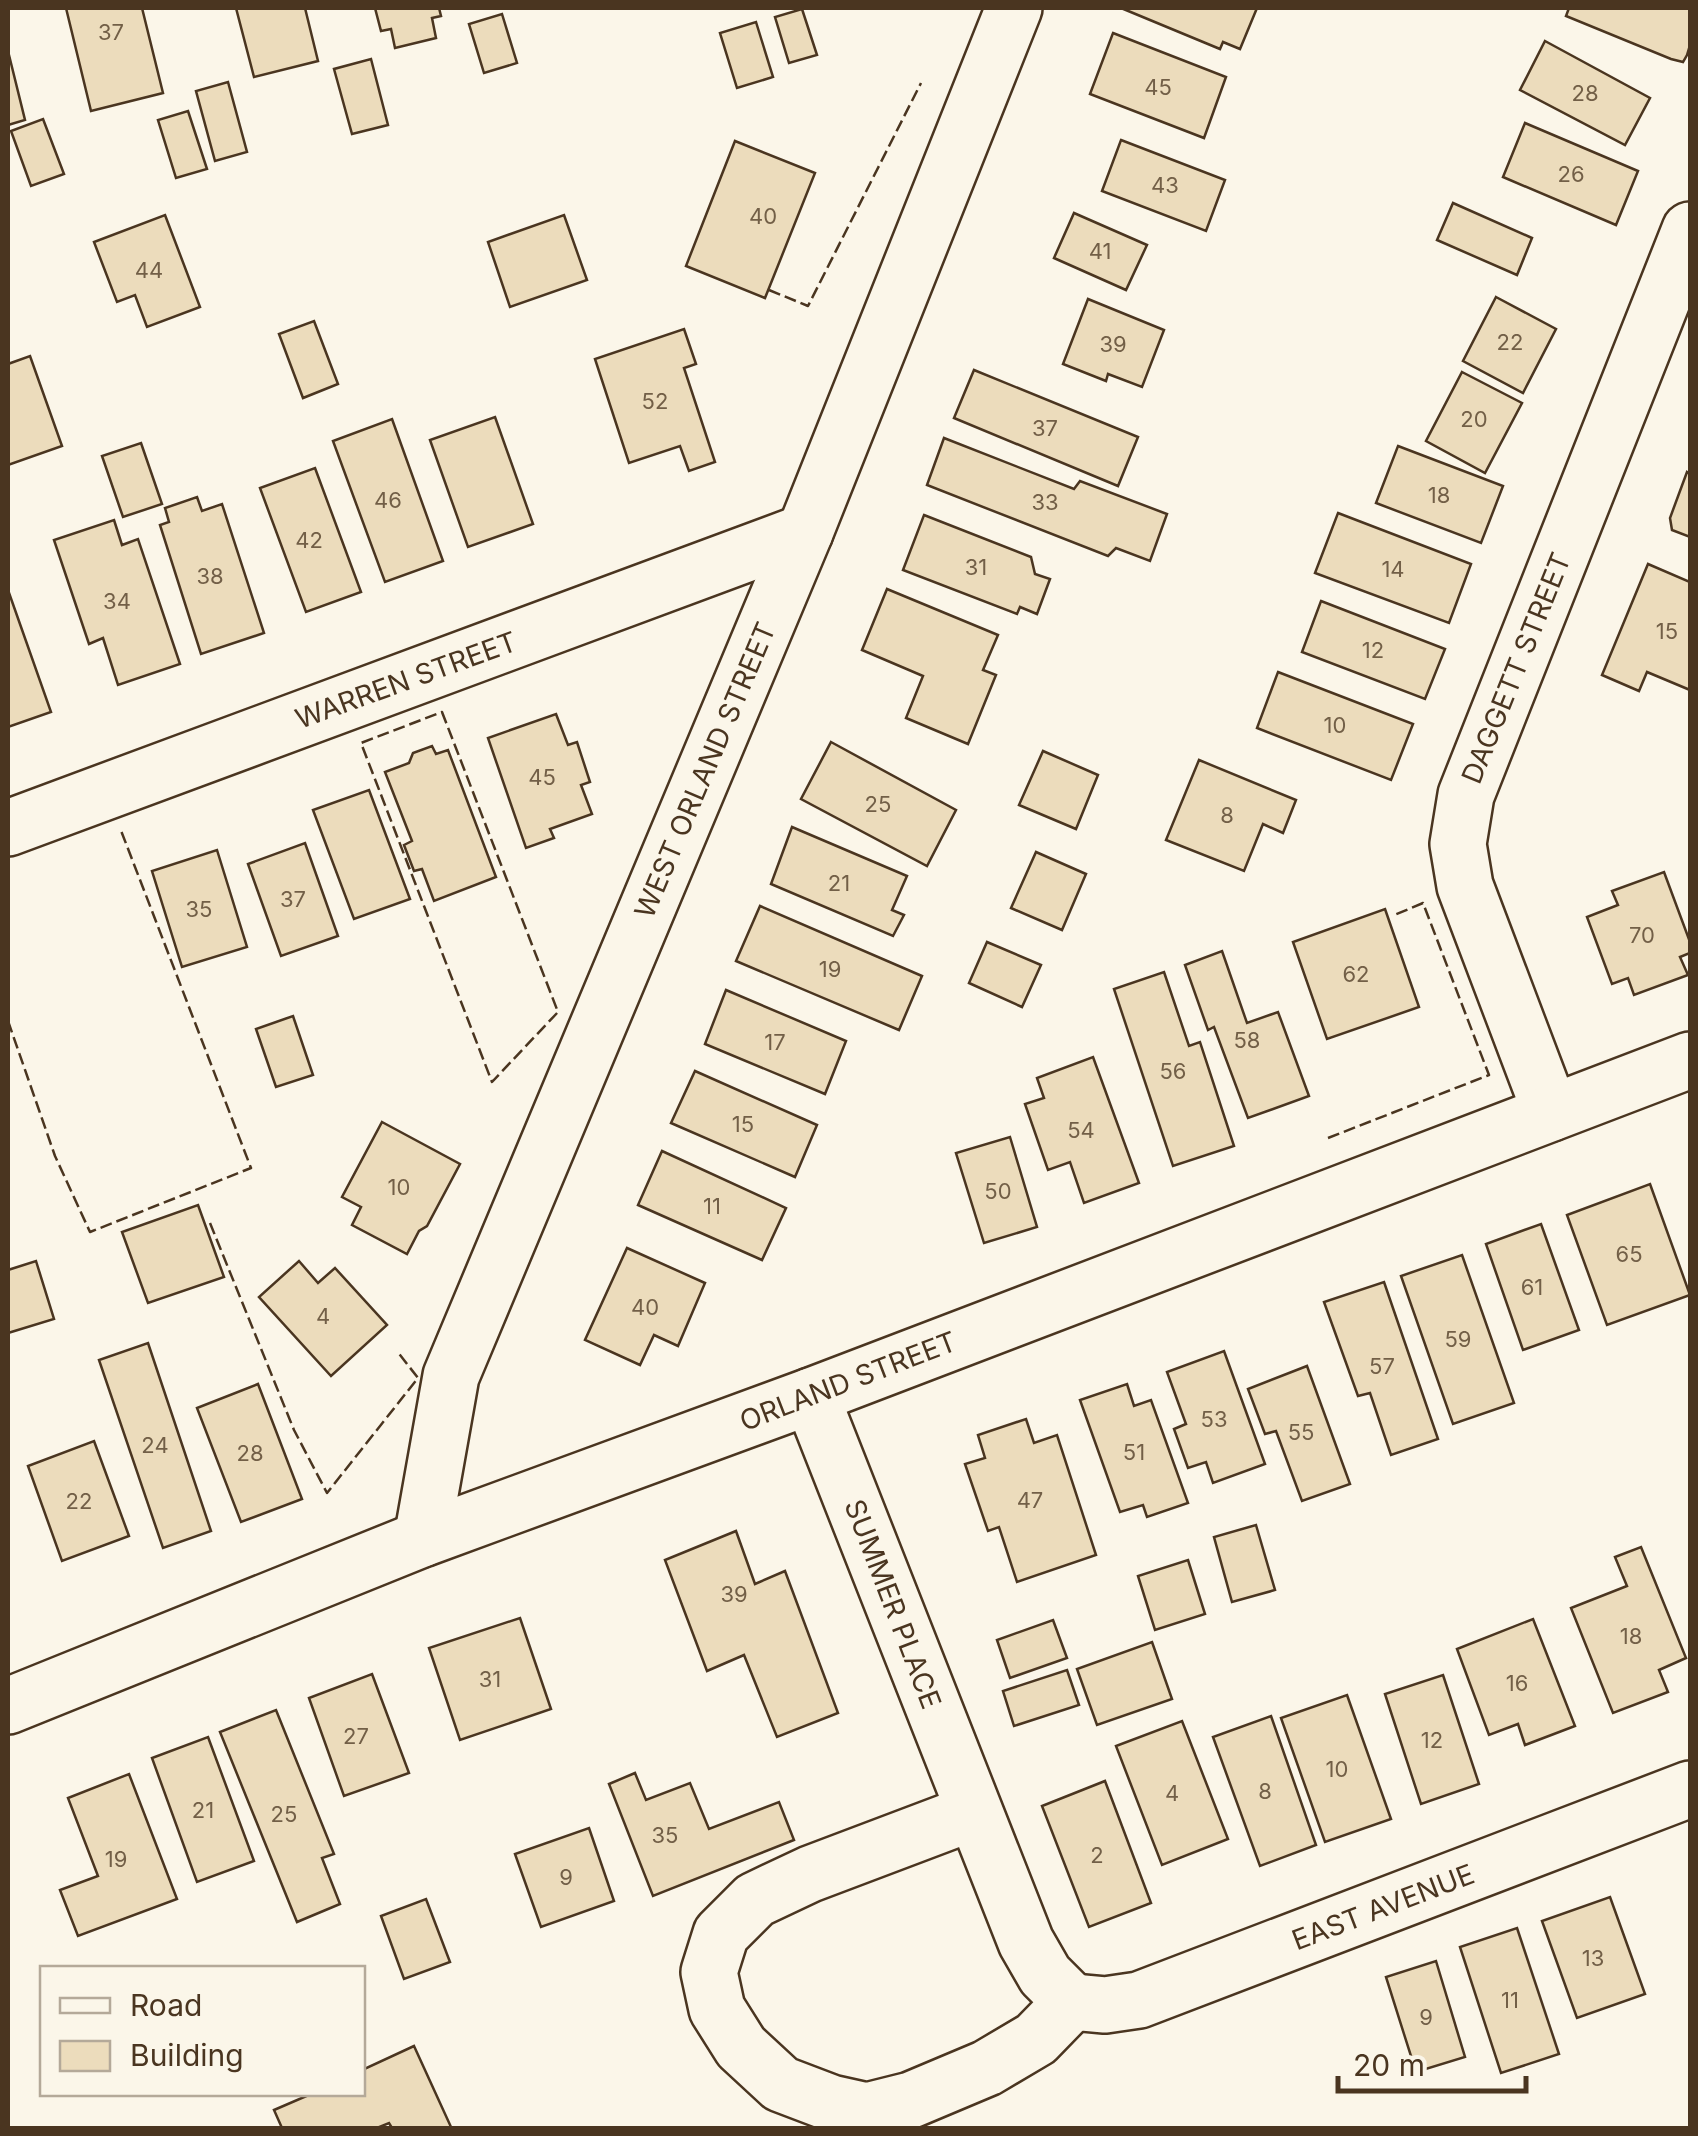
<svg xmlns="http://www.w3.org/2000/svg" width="1698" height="2136" viewBox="0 0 1698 2136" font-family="Inter,sans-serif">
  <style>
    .building { fill: #ecdcbc; stroke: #4a3520; stroke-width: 2.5 }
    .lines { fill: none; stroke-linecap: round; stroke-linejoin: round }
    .street-casing { stroke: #4a3520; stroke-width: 60 }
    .street { stroke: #fbf6e9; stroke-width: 55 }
    .fence { stroke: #4a3520; stroke-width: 2.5; stroke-dasharray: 12 5; stroke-linecap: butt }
    .labels { text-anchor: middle; stroke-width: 8; stroke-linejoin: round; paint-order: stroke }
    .number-label { font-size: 22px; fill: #725f47 }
    .street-label { font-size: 28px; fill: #4a3520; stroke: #fbf6e9 }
  </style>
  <rect width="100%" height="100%" fill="#fbf6e9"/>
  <g class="building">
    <polygon points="66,8 142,8 163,93 91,111"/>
    <polygon points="236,8 305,8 318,61 254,77"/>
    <polygon points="375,8 439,8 441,16 432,18 436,38 395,48 391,29 381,31"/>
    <polygon points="1121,8 1257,8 1240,49 1223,42 1220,49"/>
    <polygon points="1569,8 1690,8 1690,45 1687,55 1683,62 1671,59 1566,16"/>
    <polygon points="802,9 817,55 789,63 775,17"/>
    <polygon points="502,14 517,63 484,73 469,24"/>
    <polygon points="756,22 773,77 737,88 720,33"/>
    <polygon points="1113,33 1226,77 1204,138 1090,94"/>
    <polygon points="1545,41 1650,98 1625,145 1520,90"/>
    <polygon points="8,51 25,120 8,125"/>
    <polygon points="371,59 388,125 352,134 334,69"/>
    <polygon points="228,82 247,152 215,161 196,91"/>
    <polygon points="188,111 207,169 176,178 158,120"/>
    <polygon points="43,119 64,174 31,186 11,131"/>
    <polygon points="1525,123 1638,171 1616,225 1503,177"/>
    <polygon points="1121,140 1225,180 1206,231 1102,191"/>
    <polygon points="735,141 815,173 765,298 686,266"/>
    <polygon points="1453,203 1532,238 1517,275 1437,240"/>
    <polygon points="1074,213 1147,245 1126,290 1054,258"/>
    <polygon points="165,215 200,307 147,327 135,295 117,302 94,242"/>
    <polygon points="564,215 587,280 510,307 488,242"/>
    <polygon points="1496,297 1556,329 1523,393 1463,361"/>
    <polygon points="1088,299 1164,330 1142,387 1108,374 1106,381 1063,364"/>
    <polygon points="314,321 338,384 303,398 279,334"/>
    <polygon points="684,329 696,364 684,368 715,462 689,471 680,446 629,463 595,359"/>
    <polygon points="30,356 62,446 8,465 8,364"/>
    <polygon points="974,370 1138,437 1118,486 954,418"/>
    <polygon points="1462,372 1522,403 1485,473 1426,441"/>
    <polygon points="495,417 533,524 468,547 430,440"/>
    <polygon points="392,419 443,561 385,582 333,441"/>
    <polygon points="944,438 1074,489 1080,481 1167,514 1150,561 1116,548 1108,556 927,485"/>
    <polygon points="141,443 162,504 123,517 102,456"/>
    <polygon points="1398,446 1503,486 1481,543 1376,503"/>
    <polygon points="315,468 361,592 306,612 260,488"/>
    <polygon points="1687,472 1690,474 1690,537 1672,530 1670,518"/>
    <polygon points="197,497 202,511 222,504 264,633 201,654 160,525 169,522 165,508"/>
    <polygon points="1338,513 1471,564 1449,623 1315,573"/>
    <polygon points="924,515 1031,557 1035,574 1050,579 1037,614 1020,607 1017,614 903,570"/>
    <polygon points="114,520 122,545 138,539 180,664 118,685 103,638 89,644 54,540"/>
    <polygon points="1648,564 1690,582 1690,690 1647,672 1639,691 1602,675"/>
    <polygon points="887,589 998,635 983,670 996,675 968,744 906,718 923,676 862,650"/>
    <polygon points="8,590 51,712 8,727"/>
    <polygon points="1321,601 1445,649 1425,699 1302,652"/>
    <polygon points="1278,672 1413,724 1391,780 1257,728"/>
    <polygon points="556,714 568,745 577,742 590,782 581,785 592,814 550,829 554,838 526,848 488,738"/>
    <polygon points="831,742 956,810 927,866 801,799"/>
    <polygon points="432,746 436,754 448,750 496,877 434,901 422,869 414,871 404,845 412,841 385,772 409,763 413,753"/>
    <polygon points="1043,751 1098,775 1076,829 1019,805"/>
    <polygon points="1199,760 1296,800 1283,833 1263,824 1244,871 1166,840"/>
    <polygon points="369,790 410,899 354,919 313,810"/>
    <polygon points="792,827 907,876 892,910 904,915 893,936 771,884"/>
    <polygon points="305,843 338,936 281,956 248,864"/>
    <polygon points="217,850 247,947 182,967 152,871"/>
    <polygon points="1036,852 1086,874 1062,930 1011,908"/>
    <polygon points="1664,872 1690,942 1690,953 1680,957 1688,975 1634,995 1628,978 1612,984 1587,917 1618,905 1612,891"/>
    <polygon points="760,906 922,976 899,1030 736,961"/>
    <polygon points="1385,909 1419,1007 1327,1039 1293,942"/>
    <polygon points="987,942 1041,965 1022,1007 969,983"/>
    <polygon points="1222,951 1247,1023 1278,1012 1309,1096 1248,1118 1214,1027 1208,1030 1185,965"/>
    <polygon points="1164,972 1189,1046 1200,1042 1234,1146 1173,1166 1114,989"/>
    <polygon points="726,990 846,1041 825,1094 705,1044"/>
    <polygon points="293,1016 313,1075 276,1087 256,1029"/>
    <polygon points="1093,1057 1139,1183 1084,1203 1070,1162 1048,1170 1025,1104 1044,1098 1037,1078"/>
    <polygon points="695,1071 817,1125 795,1177 671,1123"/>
    <polygon points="382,1122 460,1164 427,1226 419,1231 407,1254 352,1225 361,1207 342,1197"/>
    <polygon points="1010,1137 1037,1227 984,1243 956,1153"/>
    <polygon points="662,1151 786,1208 762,1260 638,1205"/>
    <polygon points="1650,1184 1690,1295 1607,1325 1567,1215"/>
    <polygon points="198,1205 224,1277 148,1303 122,1232"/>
    <polygon points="1541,1224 1579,1330 1523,1350 1486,1244"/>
    <polygon points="627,1248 705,1283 678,1346 654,1335 640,1365 585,1340"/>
    <polygon points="1462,1255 1514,1403 1453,1424 1401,1276"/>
    <polygon points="36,1261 54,1319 8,1333 8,1270"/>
    <polygon points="299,1261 318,1283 335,1268 387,1325 331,1376 259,1297"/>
    <polygon points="1384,1282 1438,1439 1391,1455 1370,1393 1358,1396 1324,1302"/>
    <polygon points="148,1343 211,1531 163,1548 99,1360"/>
    <polygon points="1224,1351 1265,1464 1213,1483 1206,1462 1188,1468 1174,1429 1186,1424 1167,1372"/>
    <polygon points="1307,1366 1350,1484 1302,1501 1276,1431 1265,1434 1248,1389"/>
    <polygon points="258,1384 302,1499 241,1522 197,1408"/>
    <polygon points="1127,1384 1134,1406 1151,1400 1188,1503 1147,1517 1143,1505 1120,1512 1080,1400"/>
    <polygon points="1026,1419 1034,1443 1057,1435 1096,1555 1017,1582 999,1527 988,1531 965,1464 985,1458 978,1435"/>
    <polygon points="94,1441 129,1536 62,1561 28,1466"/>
    <polygon points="1256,1525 1275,1590 1232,1602 1214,1537"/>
    <polygon points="736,1531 755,1584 785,1571 838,1713 777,1737 744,1655 707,1671 665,1560"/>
    <polygon points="1641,1547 1686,1658 1659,1670 1668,1692 1613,1713 1571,1608 1627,1586 1615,1557"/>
    <polygon points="1188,1560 1205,1614 1155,1630 1138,1576"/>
    <polygon points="520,1618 551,1709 460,1740 429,1648"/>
    <polygon points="1533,1619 1575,1726 1525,1745 1518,1724 1489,1735 1457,1649"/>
    <polygon points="1053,1620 1067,1658 1010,1678 997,1640"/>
    <polygon points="1152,1642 1172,1699 1097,1725 1077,1669"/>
    <polygon points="1067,1670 1079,1705 1014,1726 1003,1691"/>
    <polygon points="372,1674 409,1773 344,1796 309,1698"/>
    <polygon points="1443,1675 1479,1784 1421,1804 1385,1694"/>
    <polygon points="1347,1695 1391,1819 1325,1842 1281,1718"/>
    <polygon points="276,1710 334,1854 322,1858 340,1904 297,1922 220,1732"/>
    <polygon points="1271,1716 1316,1845 1260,1866 1213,1737"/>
    <polygon points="1182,1721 1228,1839 1162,1865 1116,1746"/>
    <polygon points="208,1737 254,1861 197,1882 152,1758"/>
    <polygon points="635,1773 646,1800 690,1783 709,1829 779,1802 794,1840 653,1896 609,1784"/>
    <polygon points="129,1774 177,1899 78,1936 60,1890 98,1876 68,1798"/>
    <polygon points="1105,1781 1151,1903 1089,1927 1042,1806"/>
    <polygon points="589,1828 614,1901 541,1927 515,1854"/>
    <polygon points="1610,1897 1645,1994 1577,2018 1542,1921"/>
    <polygon points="426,1899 450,1962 404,1979 381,1916"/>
    <polygon points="1517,1928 1559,2054 1501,2073 1460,1947"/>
    <polygon points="1436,1961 1465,2057 1416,2072 1386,1977"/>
    <polygon points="414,2046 451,2127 392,2128 389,2123 377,2128 282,2128 274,2110 311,2094 362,2094 362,2070"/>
  </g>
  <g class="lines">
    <g class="street-casing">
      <g id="street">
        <polyline points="8,828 805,532"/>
        <polyline points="1551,1113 1465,886 1458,844 1466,795 1690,230"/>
        <polyline points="811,1396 1026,1942 1045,1975 1072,2002"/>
        <polyline points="422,1539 451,1376 805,532 1014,8"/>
        <polyline points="8,1706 422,1539 811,1396 1690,1060"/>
        <polyline points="974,1812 810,1874 755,1900 721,1934 709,1972 717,2009 741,2047 781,2084 831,2103 867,2111 911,2100 987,2068 1036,2039 1072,2002"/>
        <polyline points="1072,2002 1105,2005 1139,2000 1690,1789"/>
      </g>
    </g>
    <use href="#street" class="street"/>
    <g class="fence">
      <polyline points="769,290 808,306 921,83"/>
      <polygon points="442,712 558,1012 492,1082 361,743"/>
      <polyline points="8,1021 55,1156 90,1232 251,1168 120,828"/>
      <polyline points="1328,1138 1489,1075 1423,903 1392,916"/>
      <polyline points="210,1223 294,1430 327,1493 418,1378 397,1351"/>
    </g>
  </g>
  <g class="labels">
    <g class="number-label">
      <text x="111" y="40">37</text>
      <text x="1158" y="95">45</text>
      <text x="1585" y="101">28</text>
      <text x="1571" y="182">26</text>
      <text x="1165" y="193">43</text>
      <text x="763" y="224">40</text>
      <text x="1100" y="259">41</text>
      <text x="149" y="278">44</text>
      <text x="1510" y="350">22</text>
      <text x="1113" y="352">39</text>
      <text x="655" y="409">52</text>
      <text x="1474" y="427">20</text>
      <text x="1045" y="436">37</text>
      <text x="1439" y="503">18</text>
      <text x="388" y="508">46</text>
      <text x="1045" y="510">33</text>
      <text x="309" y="548">42</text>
      <text x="976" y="575">31</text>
      <text x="1393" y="577">14</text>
      <text x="210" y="584">38</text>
      <text x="117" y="609">34</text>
      <text x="1667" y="639">15</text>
      <text x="1373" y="658">12</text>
      <text x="1335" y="733">10</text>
      <text x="542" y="785">45</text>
      <text x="878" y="812">25</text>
      <text x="1227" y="823">8</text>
      <text x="839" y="891">21</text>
      <text x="293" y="907">37</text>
      <text x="199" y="917">35</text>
      <text x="1642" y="943">70</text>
      <text x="830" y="977">19</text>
      <text x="1356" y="982">62</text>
      <text x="1247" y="1048">58</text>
      <text x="775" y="1050">17</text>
      <text x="1173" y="1079">56</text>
      <text x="743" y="1132">15</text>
      <text x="1081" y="1138">54</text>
      <text x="399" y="1195">10</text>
      <text x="998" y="1199">50</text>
      <text x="712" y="1214">11</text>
      <text x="1629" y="1262">65</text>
      <text x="1532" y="1295">61</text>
      <text x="645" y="1315">40</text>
      <text x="323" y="1324">4</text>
      <text x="1458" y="1347">59</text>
      <text x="1382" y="1374">57</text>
      <text x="1214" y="1427">53</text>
      <text x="1301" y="1440">55</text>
      <text x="155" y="1453">24</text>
      <text x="1134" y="1460">51</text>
      <text x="250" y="1461">28</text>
      <text x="1030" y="1508">47</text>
      <text x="79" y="1509">22</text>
      <text x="734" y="1602">39</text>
      <text x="1631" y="1644">18</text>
      <text x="490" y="1687">31</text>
      <text x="1517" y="1691">16</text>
      <text x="356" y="1744">27</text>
      <text x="1432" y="1748">12</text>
      <text x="1337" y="1777">10</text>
      <text x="1265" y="1799">8</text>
      <text x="1172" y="1801">4</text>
      <text x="203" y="1818">21</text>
      <text x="284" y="1822">25</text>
      <text x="665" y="1843">35</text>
      <text x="1097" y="1863">2</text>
      <text x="116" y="1867">19</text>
      <text x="566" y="1885">9</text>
      <text x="1593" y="1966">13</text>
      <text x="1510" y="2008">11</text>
      <text x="1426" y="2025">9</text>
    </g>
    <g class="street-label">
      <text transform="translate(1516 668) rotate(-68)" y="10">DAGGETT STREET</text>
      <text transform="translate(406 680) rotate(-20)" y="10">WARREN STREET</text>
      <text transform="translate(705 770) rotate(-67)" y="10">WEST ORLAND STREET</text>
      <text transform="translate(848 1381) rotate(-21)" y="10">ORLAND STREET</text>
      <text transform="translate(893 1604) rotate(69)" y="10">SUMMER PLACE</text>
      <text transform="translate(1383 1907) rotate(-21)" y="10">EAST AVENUE</text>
    </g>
  </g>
  <rect width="1698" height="2136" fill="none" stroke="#4a3520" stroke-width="20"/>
  <rect x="40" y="1966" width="325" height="130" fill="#fbf6e9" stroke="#b4a999" stroke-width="2.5"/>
  <rect x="60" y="1998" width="50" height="15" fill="#fbf6e9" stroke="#b4a999" stroke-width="2.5"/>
  <text x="130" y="2016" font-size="30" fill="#4a3520">Road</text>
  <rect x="60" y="2041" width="50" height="30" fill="#ecdcbc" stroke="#b4a999" stroke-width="2.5"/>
  <text x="130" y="2066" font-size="30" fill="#4a3520">Building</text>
  <path d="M1338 2076v15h188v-15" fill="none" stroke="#4a3520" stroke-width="5"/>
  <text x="1353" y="2076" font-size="30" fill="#4a3520" stroke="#fbf6e9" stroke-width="8" paint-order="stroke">20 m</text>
</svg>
